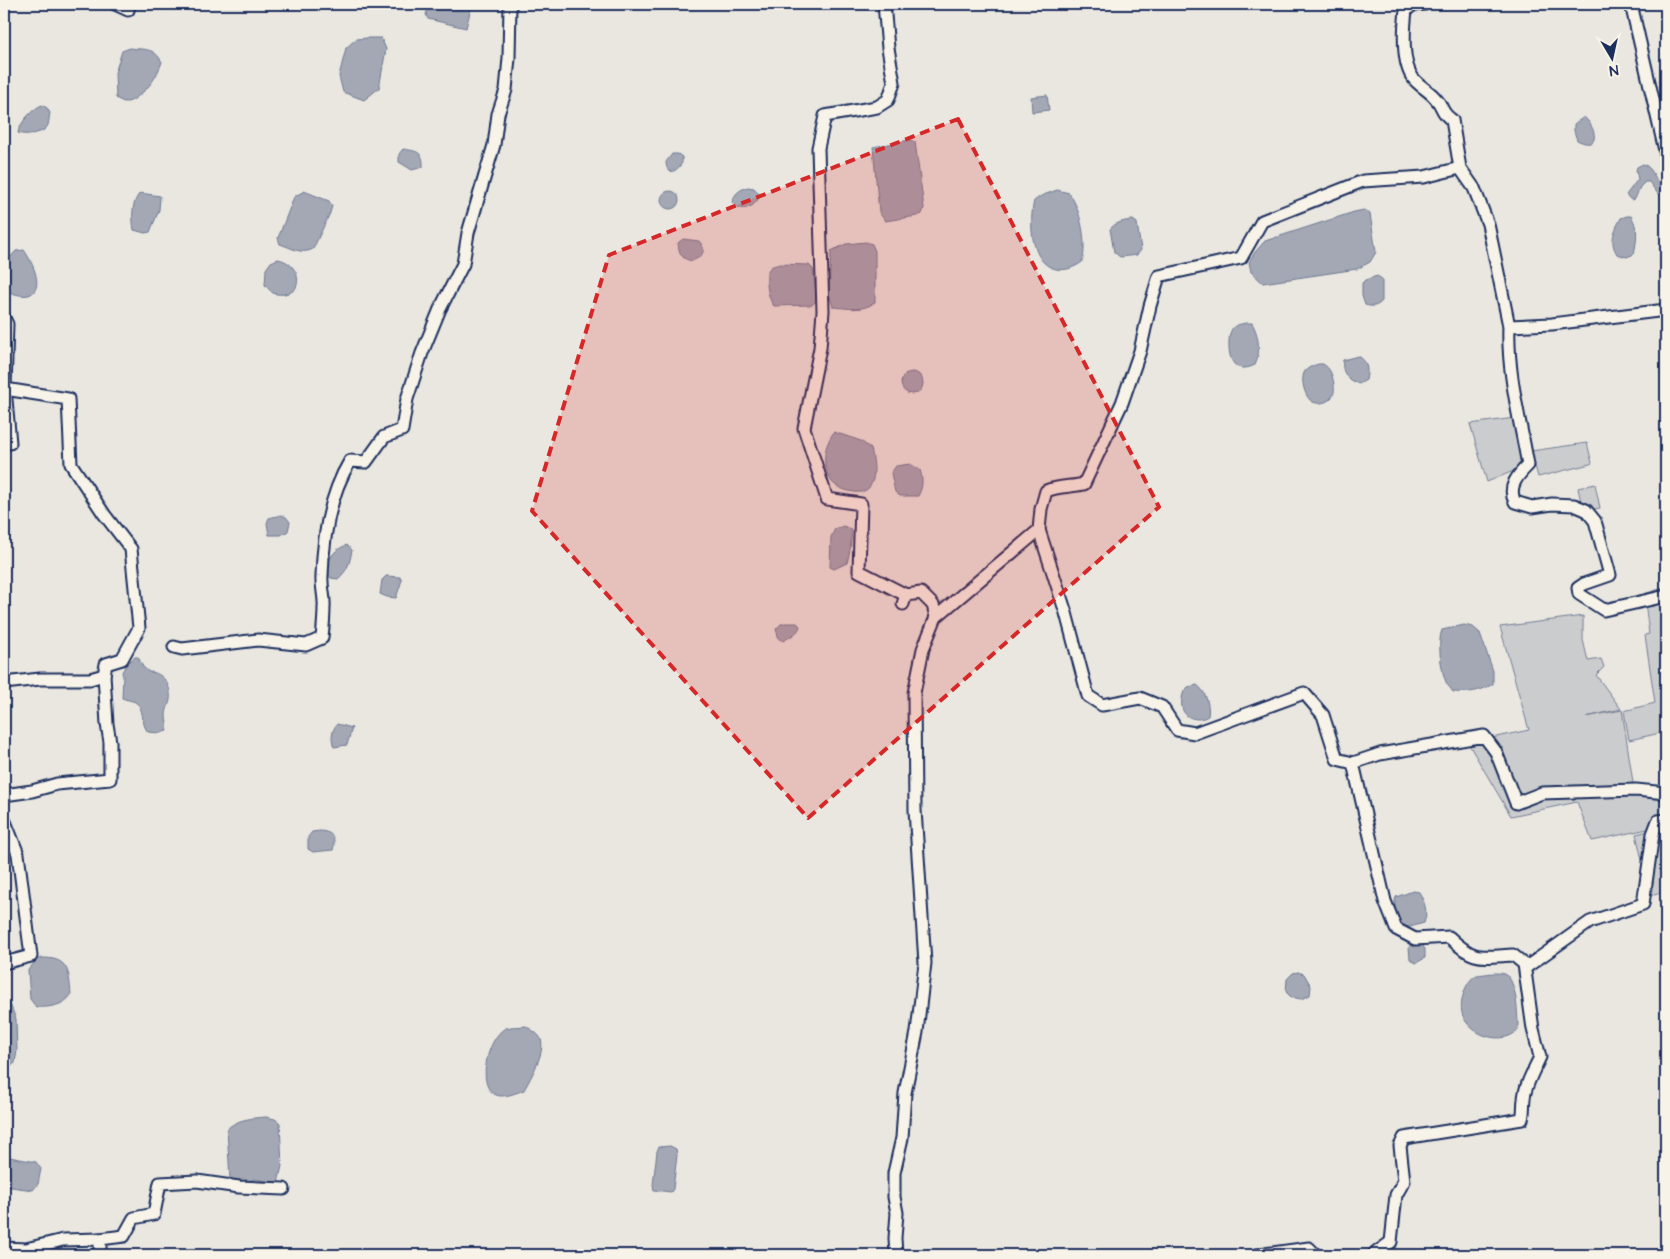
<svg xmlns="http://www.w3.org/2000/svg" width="1670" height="1259" viewBox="0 0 1670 1259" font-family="'Architects Daughter',sans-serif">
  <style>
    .green { fill: #cbcccd; stroke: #737e96 }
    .water { fill: #a3a8b4; stroke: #6d7892 }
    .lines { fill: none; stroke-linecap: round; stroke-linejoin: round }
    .minor-casing { stroke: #1b2f5e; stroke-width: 15 }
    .minor { stroke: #f7f3e8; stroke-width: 11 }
    .marked { fill: #d62828; fill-opacity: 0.2; stroke: #d62828; stroke-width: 4; stroke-dasharray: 10 6; stroke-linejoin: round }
  </style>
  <rect width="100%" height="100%" fill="#eae7e0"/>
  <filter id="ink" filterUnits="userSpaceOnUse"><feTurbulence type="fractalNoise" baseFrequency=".02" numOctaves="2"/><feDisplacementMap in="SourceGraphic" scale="10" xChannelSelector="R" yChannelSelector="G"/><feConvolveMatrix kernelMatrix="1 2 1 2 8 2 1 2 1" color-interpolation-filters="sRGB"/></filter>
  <g filter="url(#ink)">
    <g class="green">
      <polygon points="1515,418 1523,467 1487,482 1470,424"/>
      <polygon points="1587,443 1592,463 1590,464 1538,477 1531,451"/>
      <polygon points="1595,484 1600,508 1583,511 1578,488"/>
      <polygon points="1666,587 1666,731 1661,702 1665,732 1629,740 1624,711 1655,703 1645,635 1649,634 1644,594"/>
      <polygon points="1583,616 1583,640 1588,661 1601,659 1604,667 1596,675 1621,709 1586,717 1622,710 1634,789 1609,795 1666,785 1666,825 1592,841 1577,802 1511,816 1468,743 1529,730 1500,627"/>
      <polygon points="1666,827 1666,891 1650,895 1636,834"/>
    </g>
    <g class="water">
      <polygon points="430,4 472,4 466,28 428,19 426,14"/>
      <polygon points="367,38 381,38 386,49 379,88 364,100 343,92 339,76 346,48 356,39"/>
      <path d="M 130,48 C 145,50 154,47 162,62 C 156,78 150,87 137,97 C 129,103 125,104 116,98 L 115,73 L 122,51 Z"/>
      <polygon points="1047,95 1049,110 1032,112 1031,97"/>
      <path d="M 42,105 L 47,108 L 50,113 C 49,117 49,122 48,125 C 45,134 25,136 18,133 C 19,124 33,108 42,105 Z"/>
      <path d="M 1584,117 C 1597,128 1601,152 1577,140 L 1574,131 L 1574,124 Z"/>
      <polygon points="910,140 915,142 924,208 922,214 917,216 885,221 879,212 873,147"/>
      <path d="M 403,149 C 416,151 424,151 423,167 L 412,170 L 399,162 L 399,154 Z"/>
      <path d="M 672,154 L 678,154 L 682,157 L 682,163 C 676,172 667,177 666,162 Z"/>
      <path d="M 1643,164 C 1652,167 1654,177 1660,185 L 1666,186 L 1666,191 L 1661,195 L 1658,194 L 1649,182 L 1645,182 L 1640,187 L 1635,199 L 1631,200 L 1626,195 L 1638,179 L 1636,170 L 1637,167 Z"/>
      <path d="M 748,187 L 754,188 L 760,195 C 755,208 741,214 732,202 C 735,193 739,190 748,187 Z"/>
      <path d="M 1057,190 L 1069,193 C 1080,207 1088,244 1082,262 C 1074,268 1065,271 1056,269 C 1030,264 1029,221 1034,201 L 1041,196 Z"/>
      <circle cx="670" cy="200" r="9"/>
      <path d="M 304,191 L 329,201 L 332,206 L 330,213 L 313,249 C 302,255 292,248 280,244 L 278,238 L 294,197 Z"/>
      <path d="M 140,193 L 160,196 L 159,210 L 150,232 L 145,233 L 134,230 C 132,218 131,203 140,193 Z"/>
      <polygon points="1364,210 1370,214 1376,252 1370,262 1357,269 1263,283 1251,272 1249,262 1255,252 1265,241 1354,212"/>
      <path d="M 1627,216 L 1631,216 C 1639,229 1637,239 1634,254 L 1627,257 L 1617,254 C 1609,242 1614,231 1621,218 Z"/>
      <path d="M 1133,220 L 1137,223 L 1141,250 L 1137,255 L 1120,257 L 1114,252 L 1110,229 C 1116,222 1124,221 1133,220 Z"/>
      <path d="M 683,239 L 699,241 C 704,247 705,251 700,257 L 692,261 C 681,259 679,253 678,243 Z"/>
      <path d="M 866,242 L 872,244 L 875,251 L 875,302 C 863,312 848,308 833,307 L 829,294 L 831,251 L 846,244 Z"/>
      <path d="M 24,250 C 30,258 45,286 31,294 C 24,298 11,293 4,290 L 4,264 L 16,251 Z"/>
      <path d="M 278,259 C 290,261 300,272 297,285 C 295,294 280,296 273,293 C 270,291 268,288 265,285 L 266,269 L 271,262 Z"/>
      <path d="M 781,264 L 809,265 L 813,269 L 817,300 L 812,305 L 774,306 C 768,300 764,276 769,269 C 772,265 777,265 781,264 Z"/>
      <path d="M 1377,276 L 1382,279 L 1382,301 C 1377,307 1372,307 1365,305 L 1362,296 L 1362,283 L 1365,280 Z"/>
      <path d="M 1246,323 L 1252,323 C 1259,335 1261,353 1255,365 C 1234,375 1228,359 1229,341 C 1229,337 1230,332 1232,329 C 1234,325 1241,324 1246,323 Z"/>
      <path d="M 1358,356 C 1368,361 1368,370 1366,380 L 1359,384 C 1347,380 1341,372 1343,360 Z"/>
      <path d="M 1319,364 L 1323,364 C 1331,369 1332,375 1334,384 C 1334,387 1335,392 1333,395 C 1330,403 1316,406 1310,400 C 1304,394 1300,378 1305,371 C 1309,367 1314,365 1319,364 Z"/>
      <circle cx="912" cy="383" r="11"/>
      <path d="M 834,432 L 861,441 L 871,449 C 876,468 878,499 849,491 C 844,490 836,487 832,482 C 821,466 823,447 834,432 Z"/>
      <path d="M 910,464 L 920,470 C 923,480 923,487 918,496 L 900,496 L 895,492 L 891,473 L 896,466 Z"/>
      <polygon points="281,515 286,517 290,522 288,531 281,535 269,535 267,523 269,518"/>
      <path d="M 843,526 L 851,529 C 852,541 850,552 847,563 L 834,569 L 830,567 L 831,537 L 835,529 Z"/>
      <path d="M 347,545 L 352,550 C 350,562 348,570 338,579 L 331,578 L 326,571 C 329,558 333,550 347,545 Z"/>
      <polygon points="386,576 400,577 402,580 396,598 387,597 380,594 382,580"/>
      <path d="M 785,623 L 797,623 L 800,626 C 798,634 790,636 784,641 L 779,639 L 776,629 L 781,624 Z"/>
      <path d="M 1464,625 L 1473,627 L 1480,633 L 1493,671 L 1493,684 C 1479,692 1469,693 1453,692 C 1451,689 1448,686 1446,682 C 1441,671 1437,641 1442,630 Z"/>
      <path d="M 135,657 L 138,657 L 143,667 L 149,672 C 163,672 172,686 170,700 C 169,705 166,710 166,715 C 166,721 168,725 167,731 L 160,733 L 148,732 C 140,723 145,707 135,702 C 131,700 126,700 122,698 L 123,676 L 122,672 L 127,663 Z"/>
      <path d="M 1197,685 C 1206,691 1210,706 1208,716 C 1199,722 1184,719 1182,707 C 1181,702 1182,696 1184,691 L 1188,687 Z"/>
      <path d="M 337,724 L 352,728 L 347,745 L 334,747 C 331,738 331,732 337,724 Z"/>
      <path d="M 320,831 C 333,832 336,838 333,850 L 313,852 L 308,849 L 308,837 L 312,832 Z"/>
      <path d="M 1413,891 L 1419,892 C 1425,902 1428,912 1424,923 L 1410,927 L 1401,926 C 1396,918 1393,905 1396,897 Z"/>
      <polygon points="1411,943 1421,943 1425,949 1425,958 1416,963 1410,959 1409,947"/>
      <path d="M 40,958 C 69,957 69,971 71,995 C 64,1006 48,1008 36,1007 L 30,999 L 28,970 L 35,962 Z"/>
      <polygon points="1298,972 1304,974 1311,986 1310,995 1301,999 1291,997 1286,992 1287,979 1293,973"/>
      <path d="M 1493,973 C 1496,973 1502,973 1505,974 C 1517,980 1518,1017 1518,1030 C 1503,1046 1471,1036 1463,1016 C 1458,1005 1465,980 1477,975 C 1482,974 1488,974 1493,973 Z"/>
      <polygon points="4,998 10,1004 16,1019 17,1051 15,1063 4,1072"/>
      <path d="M 526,1026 C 530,1029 536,1032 539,1036 C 549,1047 530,1079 524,1090 C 516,1093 509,1096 501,1096 C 473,1094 487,1036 506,1028 C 512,1026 520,1027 526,1026 Z"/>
      <path d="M 266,1117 L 275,1119 L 280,1123 L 282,1166 L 278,1183 L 253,1179 L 249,1183 L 230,1179 L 227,1129 C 237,1119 252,1118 266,1117 Z"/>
      <polygon points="670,1146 676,1149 677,1155 673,1189 671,1192 654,1190 653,1185 657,1151 659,1147"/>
      <polygon points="4,1156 36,1162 41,1169 38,1184 33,1190 4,1186"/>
    </g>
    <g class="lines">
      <g class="minor-casing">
        <g id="minor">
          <polyline points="115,4 128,10 130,4"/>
          <polyline points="884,4 888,48 894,83 888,100 877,107 825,116 818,148 823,311 820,348 804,428 827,499 861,504 859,571 906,595"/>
          <path d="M 1425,4 L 1413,5 L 1406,10 C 1404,28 1401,62 1413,78 C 1419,86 1430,91 1436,99 C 1444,107 1440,112 1452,120 L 1460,168 L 1474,188 L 1488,224 L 1509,326 C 1507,373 1520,419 1528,465 C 1518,475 1507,487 1515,502 L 1532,507 L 1552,504 L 1574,505 L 1586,510 L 1595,521 L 1610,575 L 1584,584 L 1578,588 L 1579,594 L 1604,610 L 1666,596"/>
          <polyline points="1631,4 1666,155"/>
          <polyline points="4,318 7,324 5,389 10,443 4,443"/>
          <polyline points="1509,326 1552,324 1666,310"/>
          <polyline points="1039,530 1066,613 1088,696 1102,705 1140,698 1162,707 1177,730 1195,733 1304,693 1323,715 1337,759 1353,763"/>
          <polyline points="903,604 906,595 921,593 933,605 936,617"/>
          <path d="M 174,647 L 182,649 L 258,640 L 306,645 L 322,638 C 323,628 324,617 324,607 C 325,597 321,587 322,576 C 323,539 330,494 350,461 L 366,462 L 384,437 L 402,430 L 407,399 L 422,353 L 440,309 L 463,264 L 468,233 L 494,145 L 498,114 L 506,90 L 509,58 L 510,4"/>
          <polyline points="4,683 40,679 90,679 104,675"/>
          <polyline points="4,795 32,791 57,784 110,779 110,742 107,724 104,675 106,664 122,659 139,628 131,549 104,514 71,464 68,399 5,389"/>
          <polyline points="4,819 18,854 31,956 4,963"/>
          <polyline points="1525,968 1590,922 1643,904 1653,834 1658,821 1666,820"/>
          <polyline points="4,1248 26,1249 63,1240 100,1239"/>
          <polyline points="100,1255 100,1239 124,1236 134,1218 154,1214 160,1183 197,1181 239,1187 284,1189"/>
          <path d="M 896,1255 L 895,1238 L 897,1213 L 894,1197 L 894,1173 L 902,1138 L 905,1093 L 917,1032 L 925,963 L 915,810 L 914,693 L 923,649 L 936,617 L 1039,530 L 1041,509 L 1046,491 C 1058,486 1071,487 1084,484 L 1122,403 L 1140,351 L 1150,306 L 1159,276 L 1241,258 L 1262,221 L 1363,181 L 1424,177 L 1460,168"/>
          <polyline points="1257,1255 1309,1248 1316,1255"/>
          <path d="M 1373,1255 L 1391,1242 L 1396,1195 L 1404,1181 L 1400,1146 L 1404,1138 L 1522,1119 C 1524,1112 1523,1106 1524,1099 C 1525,1085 1534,1070 1540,1057 L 1533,1029 L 1524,964 L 1513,955 C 1480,957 1474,961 1449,937 L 1415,939 L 1396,929 L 1385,901 L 1353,763 L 1380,754 L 1484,736 L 1496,752 L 1516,803 L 1542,793 L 1636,790 L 1666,793"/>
        </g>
      </g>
      <use href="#minor" class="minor"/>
    </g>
  </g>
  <path class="marked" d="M 958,119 L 1159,507 L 808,818 L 532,511 L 609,255 Z"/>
  <rect width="1670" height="1259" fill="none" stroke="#f7f3e8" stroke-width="20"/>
  <rect x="10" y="10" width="1650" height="1239" fill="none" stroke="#1b2f5e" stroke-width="2" filter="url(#ink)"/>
  <g transform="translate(1612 58) rotate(171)" stroke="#f7f3e8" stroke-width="4" paint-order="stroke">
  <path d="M0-4L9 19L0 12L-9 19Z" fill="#1b2f5e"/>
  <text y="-8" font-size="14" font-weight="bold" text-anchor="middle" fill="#1b2f5e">N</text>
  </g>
</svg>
